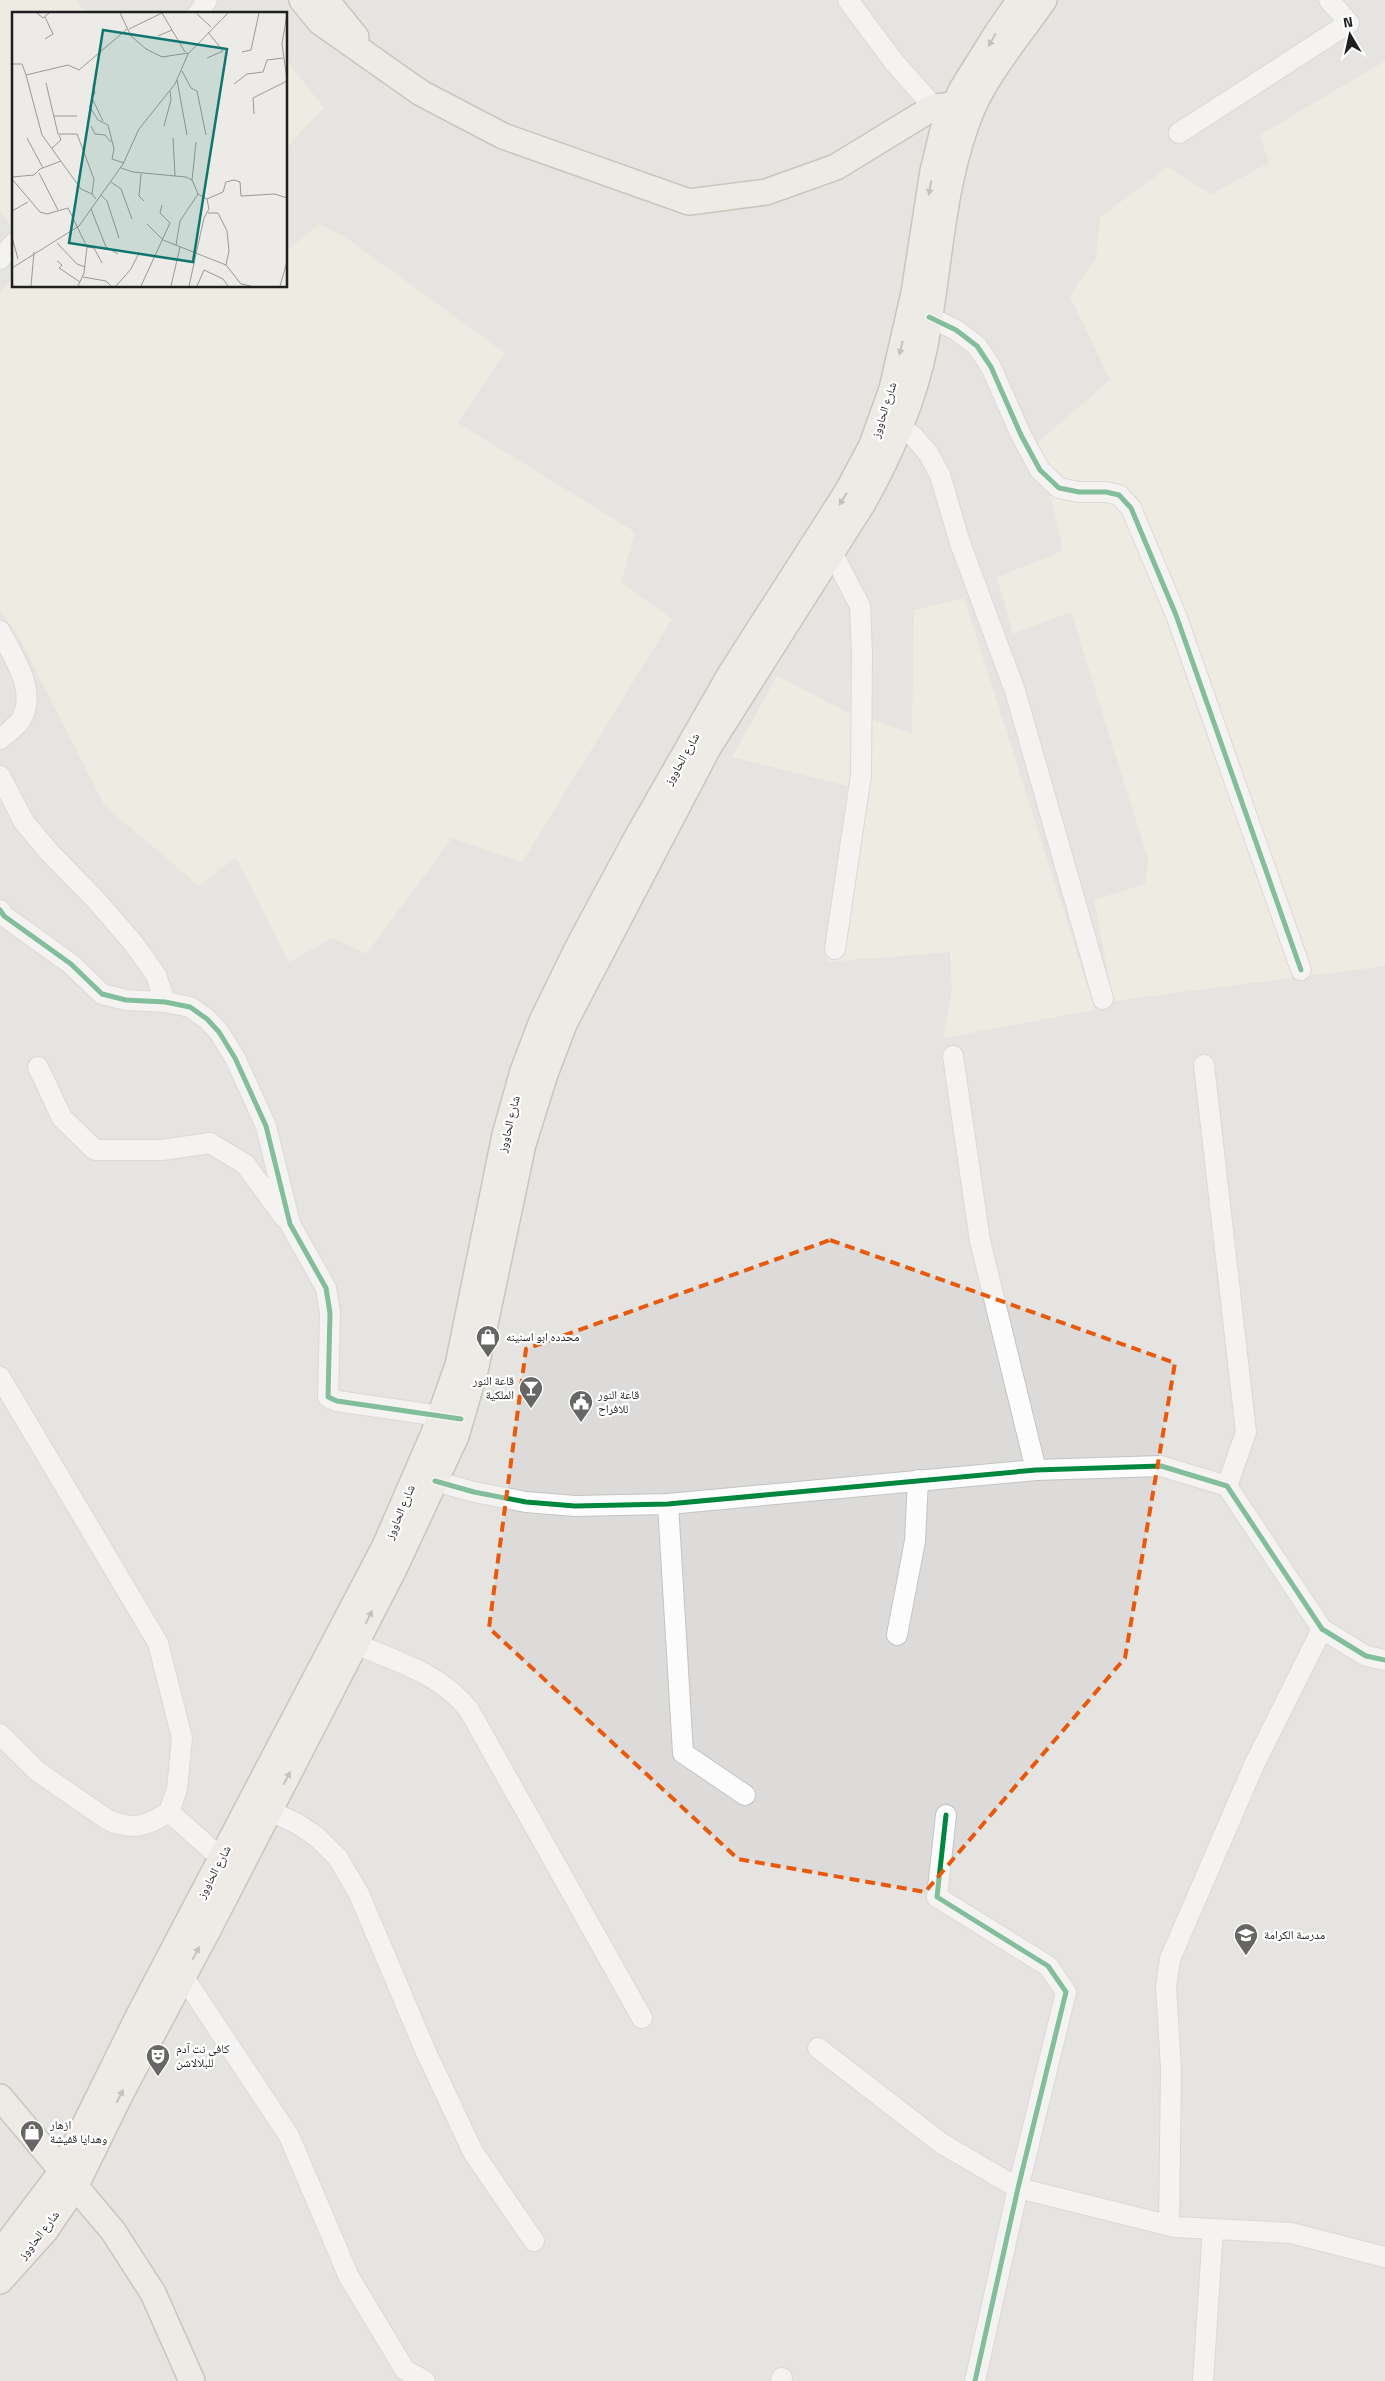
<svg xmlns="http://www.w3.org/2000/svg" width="1385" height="2381" viewBox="0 0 1385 2381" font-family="'Titillium Web','Noto Naskh Arabic',sans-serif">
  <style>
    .residential { fill: #dcdbd9; fill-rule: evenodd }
    .farmland { fill: #edecdc }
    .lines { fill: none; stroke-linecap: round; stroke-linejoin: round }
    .minor-casing { stroke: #c4c3c2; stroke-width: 22 }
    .major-casing { stroke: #a29686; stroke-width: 28 }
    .minor { stroke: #fcfcfc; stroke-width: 20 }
    .major { stroke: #f0ebe5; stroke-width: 25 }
    .cycleway-casing { stroke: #fff; stroke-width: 8 }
    .cycleway { stroke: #00873e; stroke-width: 5 }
    .oneway { fill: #928f8c }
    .marked { fill: none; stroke: #e8590c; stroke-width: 4; stroke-dasharray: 10 6; stroke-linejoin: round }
    .labels { text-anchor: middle; stroke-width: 4.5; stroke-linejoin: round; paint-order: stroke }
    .street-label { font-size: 12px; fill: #1f1f1f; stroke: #fff }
    .poi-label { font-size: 12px; fill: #1f1f1f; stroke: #fff; text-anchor: start }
    .inset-road { fill: none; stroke: #9b9998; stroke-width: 1 }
    .view { fill: #0f766e; fill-opacity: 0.15; stroke: #0f766e; stroke-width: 2.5 }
    .inset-edge { fill: none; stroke: #1f1f1f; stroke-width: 2.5 }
  </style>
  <rect width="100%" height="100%" fill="#edebe8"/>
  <path class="residential" d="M 0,0 L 1385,0 L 1385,2381 L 0,2381 ZM 14,14 L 286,14 L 286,286 L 14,286 Z"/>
  <g class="farmland">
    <polygon points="0,0 77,0 86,14 14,14 14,232 0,210"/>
    <polygon points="286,60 324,108 286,148"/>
    <polygon points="1385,61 1385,966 1113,1001 1094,900 1145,884 1148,859 1071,612 1013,634 997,577 1063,551 1038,442 1110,380 1070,296 1096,258 1100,217 1168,167 1211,194 1269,163 1260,135"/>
    <polygon points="319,224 345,237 505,353 458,423 635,532 621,582 672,619 522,862 452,838 366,954 333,938 289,962 236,857 199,886 105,806 18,636 0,610 0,292 14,276 14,286 286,286 286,251"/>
    <polygon points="964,598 1095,1010 943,1038 952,990 950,952 827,962 847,786 732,757 777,676 845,711 912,733 914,610"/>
  </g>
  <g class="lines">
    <g class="minor-casing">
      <g id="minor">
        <polyline points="848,0 894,62 934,107"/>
        <polyline points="198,14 207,0"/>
        <polyline points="1179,133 1349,23 1329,0"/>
        <polyline points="0,259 14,243"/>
        <polyline points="929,317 956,330 977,346 991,367 1021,435 1040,470 1059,488 1079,492 1106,492 1119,495 1131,508 1176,615 1301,970"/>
        <polyline points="899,426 914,437 928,453 940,475 960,543 1015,691 1103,999"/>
        <polyline points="832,552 860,606 862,653 861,775 835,949"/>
        <path d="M 0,631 C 13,656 39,693 20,721 C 15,728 6,734 0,739"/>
        <polyline points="0,776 24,822 50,853 96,900 134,944 156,975 165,1002"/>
        <polyline points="0,910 4,916 71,964 102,994 126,1000 165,1002 190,1007 207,1019 219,1032 235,1058 266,1126 290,1224 326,1288 330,1313 328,1397 337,1401 454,1418"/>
        <polyline points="953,1056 980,1241 1036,1470"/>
        <polyline points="1204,1065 1246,1432 1227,1486"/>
        <polyline points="38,1067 62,1118 95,1150 162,1150 210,1143 245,1164 284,1217"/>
        <polyline points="0,1377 158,1643 182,1738 177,1789 169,1812 221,1858"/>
        <polyline points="435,1481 474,1492 526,1502 575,1506 668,1504 1036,1470 1161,1466 1227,1486 1322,1629 1366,1656 1385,1660"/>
        <polyline points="668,1504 683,1753 745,1795"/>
        <polyline points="897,1635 915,1541 918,1480"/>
        <path d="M 356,1644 C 397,1662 440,1673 469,1710 L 642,2018"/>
        <path d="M 0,1734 L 37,1771 L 108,1820 C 133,1831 147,1826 169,1812"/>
        <polyline points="270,1811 296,1823 317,1837 338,1858 359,1894 426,2052 473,2152 534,2241"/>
        <polyline points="946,1815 937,1897 1048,1966 1066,1992 1018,2188 975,2381"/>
        <polyline points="183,1976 289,2136 349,2277 405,2370 425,2381"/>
        <polyline points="818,2048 941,2143 1018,2188 1175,2227 1291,2233 1385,2257"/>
        <polyline points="1169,2226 1171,2069 1166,1986 1170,1959 1254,1765 1322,1629"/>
        <polyline points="781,2381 782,2378"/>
        <polyline points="1203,2381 1213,2229"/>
      </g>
    </g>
    <g class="major-casing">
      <g id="major">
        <polyline points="302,0 320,22 421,93 503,136 689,202 766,192 836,167 934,107 955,105 967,108"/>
        <polyline points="326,0 356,37"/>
        <polyline points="0,2097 113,2231 153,2293 192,2381"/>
        <polyline points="0,2253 62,2171 139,2015 385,1546 434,1433 458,1365 505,1135 523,1071 542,1021 577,949 636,839 731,673 847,492 872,445 892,389 914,293 933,171 943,130 962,89 997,33 1020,0"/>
        <path d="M 0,2281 L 45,2231 L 75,2187 L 121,2093 L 208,1930 L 394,1569 L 456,1436 L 475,1371 L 523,1144 L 545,1074 L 564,1024 L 708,748 L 863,503 C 890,455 914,400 925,345 C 939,272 941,195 966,125 C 981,79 1017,39 1044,0"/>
      </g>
    </g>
    <use href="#minor" class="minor"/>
    <use href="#major" class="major"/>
    <g class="cycleway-casing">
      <g id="cycleway">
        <polyline points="929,317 956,330 977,346 991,367 1021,435 1040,470 1059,488 1079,492 1106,492 1119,495 1131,508 1176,615 1301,970"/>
        <polyline points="0,910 4,916 71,964 102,994 126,1000 165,1002 190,1007 207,1019 219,1032 235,1058 266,1126 290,1224 326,1288 330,1313 328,1397 337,1401 461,1419"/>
        <polyline points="435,1481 474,1492 526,1502 575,1506 668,1504 1036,1470 1161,1466 1227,1486 1322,1629 1366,1656 1385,1660"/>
        <polyline points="946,1815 937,1897 1048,1966 1066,1992 1018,2188 975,2381"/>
      </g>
    </g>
    <use href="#cycleway" class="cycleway"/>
  </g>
  <defs><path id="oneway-solid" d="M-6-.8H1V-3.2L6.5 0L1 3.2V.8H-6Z" transform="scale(1.25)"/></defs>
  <g class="oneway">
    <use href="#oneway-solid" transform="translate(992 40) rotate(121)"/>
    <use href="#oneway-solid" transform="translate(930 188) rotate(99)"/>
    <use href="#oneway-solid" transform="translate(901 348) rotate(103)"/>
    <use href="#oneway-solid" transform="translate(843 499) rotate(122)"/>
    <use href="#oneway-solid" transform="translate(369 1617) rotate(-63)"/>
    <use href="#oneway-solid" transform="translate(287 1778) rotate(-62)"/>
    <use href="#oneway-solid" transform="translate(196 1953) rotate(-62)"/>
    <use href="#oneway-solid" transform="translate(120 2096) rotate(-63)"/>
  </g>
  <path d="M0 0H1385V2381H0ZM 830,1240 L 1175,1363 L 1125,1658 L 925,1892 L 738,1859 L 489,1628 L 526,1349 Z" fill="#edebe8" fill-opacity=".55" fill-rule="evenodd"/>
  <path class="marked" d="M 830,1240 L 1175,1363 L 1125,1658 L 925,1892 L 738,1859 L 489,1628 L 526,1349 Z"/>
  <defs>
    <g id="shop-pin" transform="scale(1.25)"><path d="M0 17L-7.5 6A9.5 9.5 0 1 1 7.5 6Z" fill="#676665" stroke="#fff"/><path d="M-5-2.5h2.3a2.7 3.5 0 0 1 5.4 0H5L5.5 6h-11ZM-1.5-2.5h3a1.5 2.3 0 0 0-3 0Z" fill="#fff"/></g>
    <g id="bar-pin" transform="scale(1.25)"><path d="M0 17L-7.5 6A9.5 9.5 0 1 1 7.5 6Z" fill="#676665" stroke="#fff"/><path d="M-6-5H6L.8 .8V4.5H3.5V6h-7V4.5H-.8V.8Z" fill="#fff"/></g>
    <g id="civic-pin" transform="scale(1.25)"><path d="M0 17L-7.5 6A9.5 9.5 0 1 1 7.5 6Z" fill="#676665" stroke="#fff"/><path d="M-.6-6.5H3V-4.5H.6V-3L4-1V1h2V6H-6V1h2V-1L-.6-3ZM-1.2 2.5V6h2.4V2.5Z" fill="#fff"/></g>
    <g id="school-pin" transform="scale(1.25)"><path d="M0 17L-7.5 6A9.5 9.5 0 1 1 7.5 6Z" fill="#676665" stroke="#fff"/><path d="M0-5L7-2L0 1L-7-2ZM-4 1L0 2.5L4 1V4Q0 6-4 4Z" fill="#fff"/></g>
    <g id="theatre-pin" transform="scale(1.25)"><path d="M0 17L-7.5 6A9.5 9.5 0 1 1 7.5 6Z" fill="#676665" stroke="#fff"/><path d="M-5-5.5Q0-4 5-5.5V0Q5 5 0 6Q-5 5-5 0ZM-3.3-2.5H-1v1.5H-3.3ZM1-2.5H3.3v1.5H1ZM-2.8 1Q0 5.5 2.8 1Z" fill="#fff"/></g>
  </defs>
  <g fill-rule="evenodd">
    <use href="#shop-pin" x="488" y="1337"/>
    <use href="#bar-pin" x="531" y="1388"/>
    <use href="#civic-pin" x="581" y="1402"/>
    <use href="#school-pin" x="1246" y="1935"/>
    <use href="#theatre-pin" x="158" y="2056"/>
    <use href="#shop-pin" x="32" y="2132"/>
  </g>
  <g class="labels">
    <g class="street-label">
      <text transform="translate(884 410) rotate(-72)" y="4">شارع الحاووز</text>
      <text transform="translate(682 759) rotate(-60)" y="4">شارع الحاووز</text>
      <text transform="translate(509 1124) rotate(-76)" y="4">شارع الحاووز</text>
      <text transform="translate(400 1512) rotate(-67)" y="4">شارع الحاووز</text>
      <text transform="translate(214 1872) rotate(-62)" y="4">شارع الحاووز</text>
      <text transform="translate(39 2235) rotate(-52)" y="4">شارع الحاووز</text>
    </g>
    <g class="poi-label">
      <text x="506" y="1341">محدده ابو اسنينه</text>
      <text x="514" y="1385" text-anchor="end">قاعة النور<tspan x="514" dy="14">الملكية</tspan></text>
      <text x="598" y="1399">قاعة النور<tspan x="598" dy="14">للافراح</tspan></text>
      <text x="1264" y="1939">مدرسة الكرامة</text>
      <text x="176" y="2053">كافي نت آدم<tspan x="176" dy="14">للبلالاشن</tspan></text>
      <text x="50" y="2129">ازهار<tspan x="50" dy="14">وهدايا قفيشة</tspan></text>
    </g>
  </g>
  <g transform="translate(12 12)">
    <rect width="275" height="275" fill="#edebe8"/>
    <path class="inset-road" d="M 25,1 L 31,6 L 37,1M 108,1 L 119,24 L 134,37 L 150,45 L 176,41M 150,1 L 173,40M 185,2 L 199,15M 275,2 L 270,32 L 275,67M 117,17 L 150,1M 146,24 L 160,18M 33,27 L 41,22 L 33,5M 230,40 L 239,38 L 247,1M 195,46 L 211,39 L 196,20M 0,52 L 10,52 L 14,63 L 56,53 L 67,58 L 115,17M 170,59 L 179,76 L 185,79 L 194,123M 14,63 L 30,123 L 69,177 L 80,182M 165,68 L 175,123M 34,71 L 46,122 L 65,122 L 82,167 L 80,182 L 84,187M 81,72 L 83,81 L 80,86 L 91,109M 222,72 L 235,62 L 251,60 L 255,48 L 271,46M 77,94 L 86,108 L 96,113 L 102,137 L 100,147 L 112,151M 242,102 L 241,86 L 275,69M 41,104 L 65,104M 79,114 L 83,122 L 93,123 L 99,130M 152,114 L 159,88 L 158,79M 15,126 L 31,156M 161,126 L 163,164M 40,136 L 49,128 L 47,123M 109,156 L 121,160 L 174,165 L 180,168 L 186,182 L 195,187M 27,161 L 46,198M 129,162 L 127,184 L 132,189M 0,165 L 22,163 L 28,157 L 49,149M 0,167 L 28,200 L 35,202 L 56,196 L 75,235 L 72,261 L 66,274M 180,168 L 184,130M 99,170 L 109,177 L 120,207M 89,183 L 95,189 L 107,226M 195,187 L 211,180 L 214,170 L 222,168 L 228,170 L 229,184 L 263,182 L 275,186M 79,197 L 94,235 L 106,242M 0,199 L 16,190M 196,201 L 206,201 L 215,219 L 217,239 L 214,253M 135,212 L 151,228 L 214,253 L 229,272 L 239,274M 0,225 L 6,247M 45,231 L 65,252 L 73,255M 164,233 L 168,209 L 186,182M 75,235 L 82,236 L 90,251M 45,249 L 50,253 L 47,256 L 68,270M 0,256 L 67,214 L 111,152 L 127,117 L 163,72 L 176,42 L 216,1M 71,265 L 94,269 L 99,274M 19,274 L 22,240M 104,274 L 119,257 L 127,241M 129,274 L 158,211 L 148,201 L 150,193M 159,274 L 168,235M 177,274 L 192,206 L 197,197 L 195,187M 185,274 L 192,258 L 211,267 L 216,274M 268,274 L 275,250"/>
    <path class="view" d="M 91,18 L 215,37 L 181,250 L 57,231 Z"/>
    <rect width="275" height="275" class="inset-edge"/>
  </g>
  <g transform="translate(1350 35) rotate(351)" stroke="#ffffff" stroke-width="4" paint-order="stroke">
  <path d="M0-4L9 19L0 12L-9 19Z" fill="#1f1f1f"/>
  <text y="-8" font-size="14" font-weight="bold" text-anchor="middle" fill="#1f1f1f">N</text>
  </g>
</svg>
